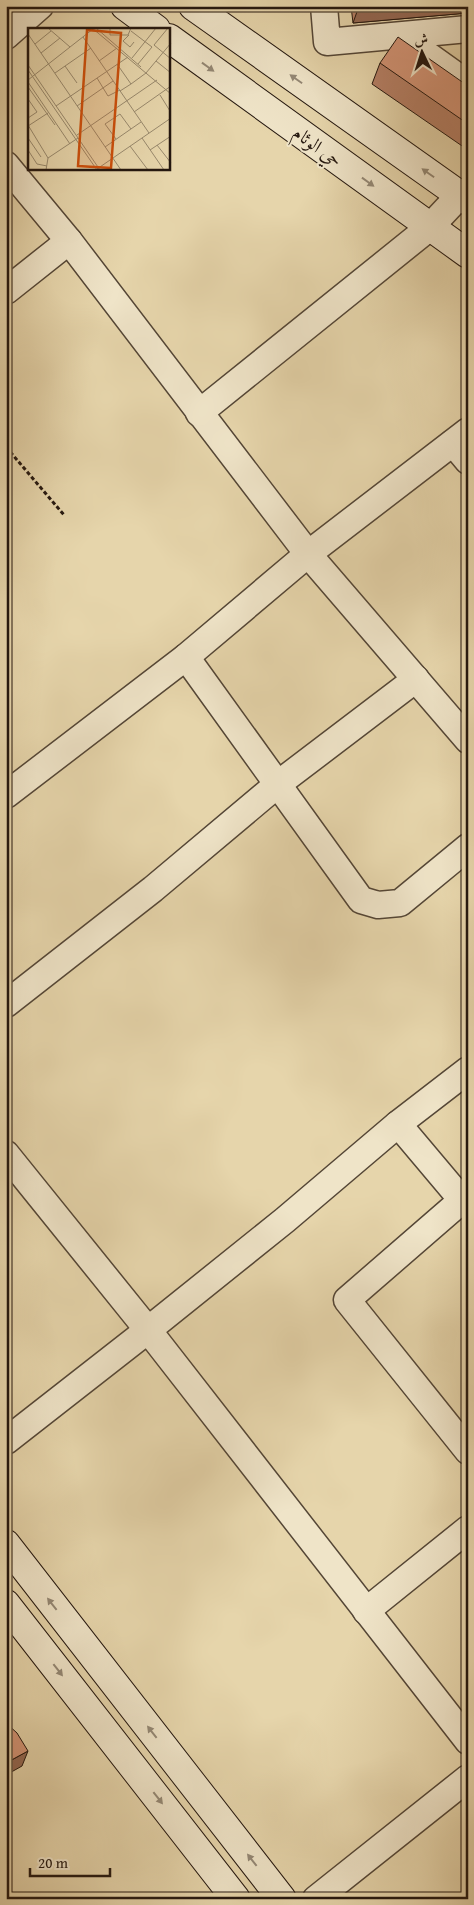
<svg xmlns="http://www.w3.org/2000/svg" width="474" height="1905" viewBox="0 0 474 1905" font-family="'Gentium Book Plus',Amiri,serif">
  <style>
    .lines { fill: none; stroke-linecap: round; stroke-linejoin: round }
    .street-casing { stroke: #544636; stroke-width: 29 }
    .secondary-casing { stroke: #24170f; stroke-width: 30 }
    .path { stroke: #24170f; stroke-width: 3; stroke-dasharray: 4 2.5; stroke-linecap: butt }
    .street { stroke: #efe4c8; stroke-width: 26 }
    .secondary { stroke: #efe4c8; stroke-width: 28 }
    .wall { fill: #b68066; stroke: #24170f }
    .shaded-wall { fill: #946853; stroke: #24170f }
    .building { fill: #d49577; stroke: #24170f }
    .oneway { fill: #948875 }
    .labels { text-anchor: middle; stroke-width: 4; stroke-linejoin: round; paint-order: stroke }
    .street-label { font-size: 19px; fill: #24170f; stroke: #efe4c8 }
    .inset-road { fill: none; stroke: #98896d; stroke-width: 1 }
    .view { fill: #cb4f0c; fill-opacity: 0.15; stroke: #cb4f0c; stroke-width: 2.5 }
    .inset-edge { fill: none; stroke: #24170f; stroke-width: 2.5 }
  </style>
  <rect width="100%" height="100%" fill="#e6d5ab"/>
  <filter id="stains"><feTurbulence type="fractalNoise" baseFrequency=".004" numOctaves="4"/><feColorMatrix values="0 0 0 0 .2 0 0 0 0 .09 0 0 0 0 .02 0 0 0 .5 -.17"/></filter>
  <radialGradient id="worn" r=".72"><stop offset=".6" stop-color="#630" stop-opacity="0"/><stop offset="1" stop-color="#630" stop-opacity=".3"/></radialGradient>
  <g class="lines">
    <g class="street-casing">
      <g id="street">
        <polyline points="324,6 327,42 468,29"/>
        <polyline points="6,36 40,6"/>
        <polyline points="401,36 468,84"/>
        <polyline points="6,165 69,241 308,554 468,740"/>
        <polyline points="6,291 69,241"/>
        <polyline points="199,413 430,227 460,195"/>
        <polyline points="453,443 468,461"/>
        <polyline points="186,657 361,900 378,905 400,903 468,847"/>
        <polyline points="6,795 186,657 308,554 468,431"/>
        <polyline points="6,1004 153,889 278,784 416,679"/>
        <polyline points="398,1124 462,1200"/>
        <polyline points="6,1154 148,1330 468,1741"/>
        <polyline points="468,1195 347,1300 468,1451"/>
        <polyline points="6,1441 148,1330 285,1220 398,1124 468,1070"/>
        <polyline points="366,1611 468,1529"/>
        <polyline points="316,1899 468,1778"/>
      </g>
    </g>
    <g class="secondary-casing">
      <g id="secondary">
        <polyline points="125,6 156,29"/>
        <polyline points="193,6 468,201"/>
        <polyline points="169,38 468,254"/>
        <polyline points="6,1544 282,1899"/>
        <polyline points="6,1604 236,1899"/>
      </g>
    </g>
    <polyline class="path" points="6,447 64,515"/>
    <use href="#street" class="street"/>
    <use href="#secondary" class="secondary"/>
  </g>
  <g class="wall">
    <polygon points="351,6 468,6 468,13 353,23"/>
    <polygon points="380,63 468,86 468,150 372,84"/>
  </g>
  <g class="shaded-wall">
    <polygon points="359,6 468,6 468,13 353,23"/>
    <polygon points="28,1751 22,1766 6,1775 6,1763"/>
  </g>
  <g class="building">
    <polygon points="398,37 468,86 468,124 380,63"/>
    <polygon points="6,1712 11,1715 6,1722"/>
    <polygon points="6,1723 17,1733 28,1751 6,1763"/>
  </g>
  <defs><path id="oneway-solid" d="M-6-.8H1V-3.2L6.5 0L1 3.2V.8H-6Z" transform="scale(1.25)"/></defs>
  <g class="oneway">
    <use href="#oneway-solid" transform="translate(208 67) rotate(36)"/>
    <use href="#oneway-solid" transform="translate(296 79) rotate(-145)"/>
    <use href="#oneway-solid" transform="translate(428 173) rotate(-145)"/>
    <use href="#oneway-solid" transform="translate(368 182) rotate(36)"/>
    <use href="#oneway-solid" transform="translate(52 1604) rotate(-128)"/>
    <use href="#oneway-solid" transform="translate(58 1670) rotate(52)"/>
    <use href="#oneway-solid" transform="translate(152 1732) rotate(-128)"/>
    <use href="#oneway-solid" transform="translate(158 1798) rotate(52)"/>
    <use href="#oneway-solid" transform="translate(252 1860) rotate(-128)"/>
  </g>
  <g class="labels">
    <g class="street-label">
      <text transform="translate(318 146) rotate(36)" y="7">حي الوئام</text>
    </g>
  </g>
  <g transform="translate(28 28)">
    <rect width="142" height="142" fill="#e6d5ab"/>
    <path class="inset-road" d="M 20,0 L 42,19M 64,0 L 143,66M 68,0 L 113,39M 82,0 L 82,7 L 100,7 L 103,0M 140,0 L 126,17 L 143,31M 103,3 L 124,19M 0,6 L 93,142M 101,7 L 95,13 L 102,19 L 106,14M 55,9 L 121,105M 7,16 L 23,3M 13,25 L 32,10M 104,30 L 128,0M 71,33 L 89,20M 128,33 L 143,45M 89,36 L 103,56 L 92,63M 110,36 L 124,19M 0,37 L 72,142M 37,38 L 49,55M 0,42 L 69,142M 27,45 L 63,20M 69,50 L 80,68 L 92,62M 0,52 L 65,1M 0,54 L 42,116M 103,56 L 118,45 L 143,15M 0,59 L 27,97M 132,67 L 142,83M 0,71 L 9,84 L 0,90M 28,78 L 100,29M 49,78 L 85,53M 106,84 L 143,58M 0,97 L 20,130M 0,98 L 20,85M 49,107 L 129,52M 0,110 L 13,129M 114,110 L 136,142M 88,111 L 77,96 L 92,86 L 103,101M 129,117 L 143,135M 102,118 L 120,142M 77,119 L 113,94M 0,122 L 9,136 L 19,138M 122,122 L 143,108M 69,141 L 143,90M 18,142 L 20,130 L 50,110"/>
    <path class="view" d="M 59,2 L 93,5 L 83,140 L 50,138 Z"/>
    <rect width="142" height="142" class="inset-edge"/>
  </g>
  <rect width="474" height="1905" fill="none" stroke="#e6d5ab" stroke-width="25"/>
  <rect x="8" y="8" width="459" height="1890" fill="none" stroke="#24170f" stroke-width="2.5"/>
  <rect x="12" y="12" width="449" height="1880" fill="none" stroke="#24170f"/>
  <g transform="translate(422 52) rotate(356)" stroke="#efe4c8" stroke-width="4" paint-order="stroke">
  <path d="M0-4L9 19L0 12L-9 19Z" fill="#24170f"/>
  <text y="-8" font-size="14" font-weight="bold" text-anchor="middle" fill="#24170f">ش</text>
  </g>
  <path d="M30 1868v8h80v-8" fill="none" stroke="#24170f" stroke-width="2.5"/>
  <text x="38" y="1868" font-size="15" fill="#24170f" stroke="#efe4c8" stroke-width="4" paint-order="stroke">20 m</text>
  <rect width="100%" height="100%" filter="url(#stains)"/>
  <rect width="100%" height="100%" fill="url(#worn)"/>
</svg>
